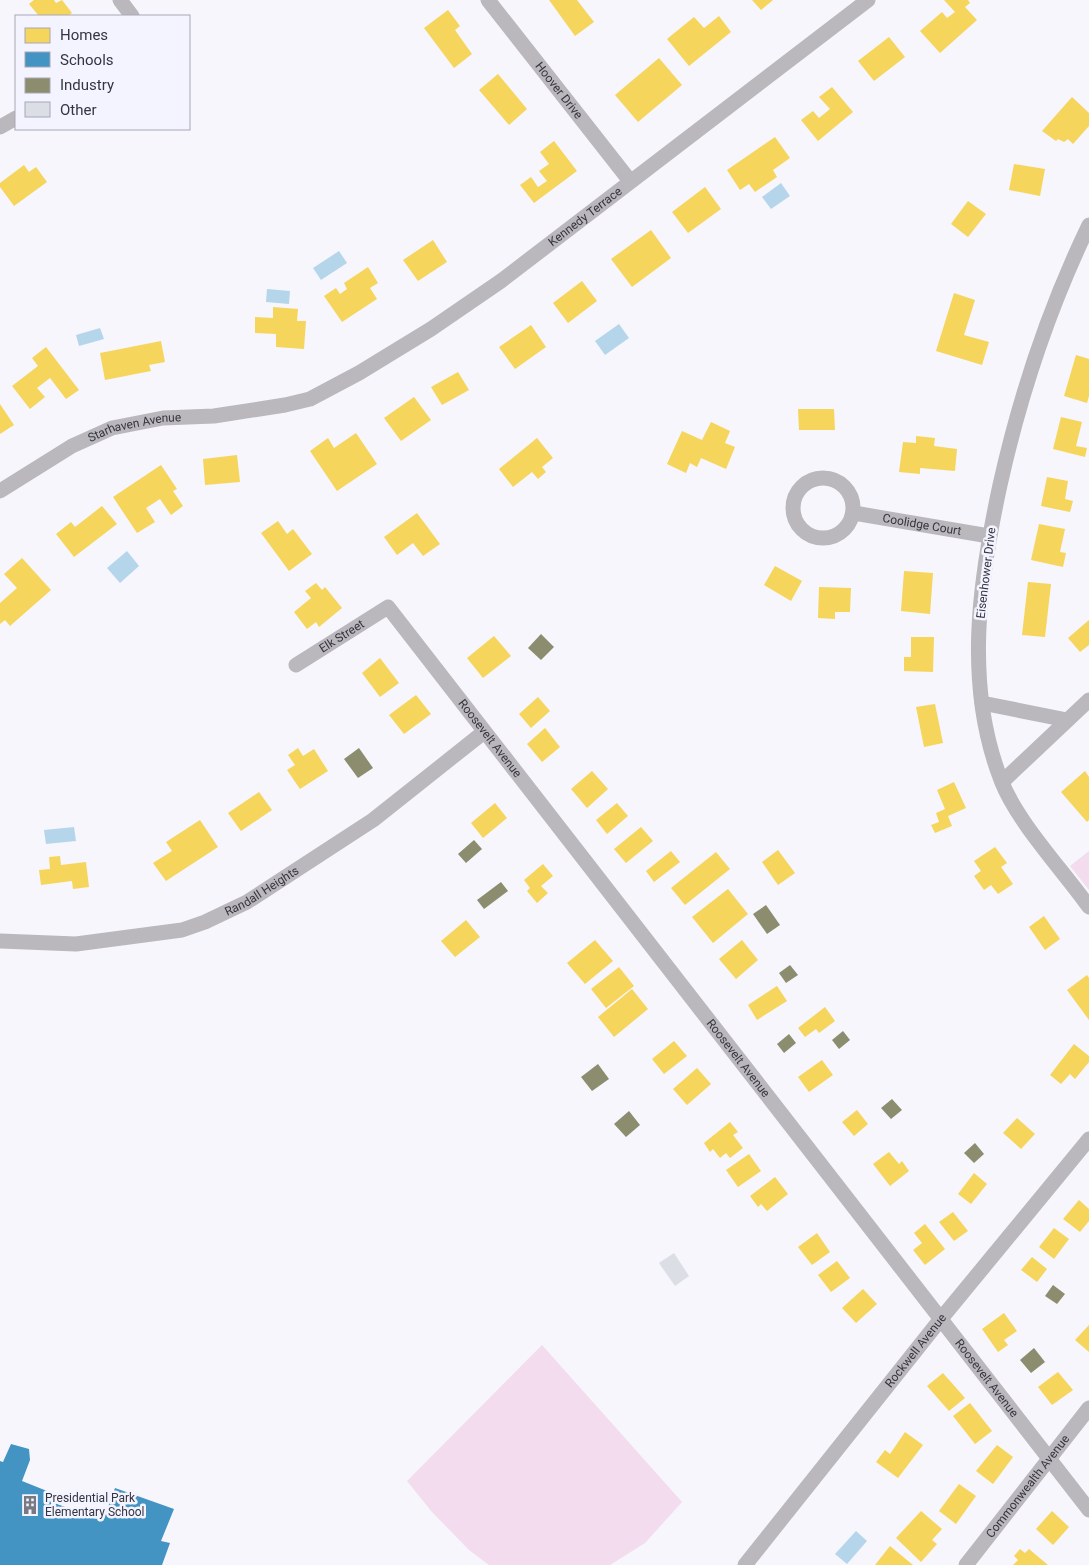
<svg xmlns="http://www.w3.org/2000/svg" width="1089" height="1565" viewBox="0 0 1089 1565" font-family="Roboto,sans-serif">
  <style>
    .green { fill: #f2dcee }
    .water { fill: #b5d6ea }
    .homes { fill: #f6d55c }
    .schools { fill: #4393c3 }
    .industry { fill: #8c8c6e }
    .building { fill: #dbdee5 }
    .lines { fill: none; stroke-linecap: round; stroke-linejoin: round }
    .minor { stroke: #bab8bc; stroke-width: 15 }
    .labels { text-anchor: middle; stroke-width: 5; stroke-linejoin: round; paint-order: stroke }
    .street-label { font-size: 12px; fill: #353540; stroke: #f3f4ff }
    .poi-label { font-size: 12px; fill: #353540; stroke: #f3f4ff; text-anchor: start }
  </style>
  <rect width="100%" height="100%" fill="#f6f6fc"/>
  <g class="green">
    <polygon points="1089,851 1089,890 1070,866"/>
    <polygon points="542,1345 682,1502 645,1543 610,1565 489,1565 469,1550 432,1512 407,1481"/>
  </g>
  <g class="water">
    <polygon points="781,183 790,196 771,209 762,197"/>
    <polygon points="339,251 347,263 321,280 313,268"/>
    <polygon points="267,289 290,291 289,304 266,302"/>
    <polygon points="619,324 629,338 605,355 595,341"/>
    <polygon points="100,328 104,339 79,346 76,335"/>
    <polygon points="127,551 139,566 120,583 107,568"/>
    <polygon points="74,827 76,841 46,844 44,830"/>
    <polygon points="856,1531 867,1541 847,1564 835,1554"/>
  </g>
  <g class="homes">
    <polygon points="34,0 54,0 56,3 62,0 72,13 68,16 39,16 29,4"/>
    <polygon points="549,0 577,0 594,22 575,36"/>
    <polygon points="752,0 773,0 761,10"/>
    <polygon points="944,0 968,0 970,3 965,7 977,20 940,53 920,31 942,12 947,18 955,12"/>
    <polygon points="448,10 460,26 455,30 472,54 454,68 424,28"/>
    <polygon points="719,16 731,32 689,66 667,39 694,17 704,28"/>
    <polygon points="889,37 905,57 874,81 858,61"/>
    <polygon points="659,58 682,85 638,122 615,95"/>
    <polygon points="498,74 527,109 509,125 479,90"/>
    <polygon points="832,87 853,112 818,141 801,120 813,111 819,118 830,109 819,97"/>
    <polygon points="1072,97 1089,113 1089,126 1073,144 1068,139 1064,142 1058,139 1056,141 1042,131"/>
    <polygon points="775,137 790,158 773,170 777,177 755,192 749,184 740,190 727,170"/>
    <polygon points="554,141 577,171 534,203 520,185 531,177 538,187 547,181 539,171 549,164 540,152"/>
    <polygon points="1014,164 1045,169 1040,196 1009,190"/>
    <polygon points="24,165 29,172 36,167 47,182 14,206 0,187 0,183"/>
    <polygon points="705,187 721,209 688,233 672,212"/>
    <polygon points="968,201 986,214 968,237 951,224"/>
    <polygon points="651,230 671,258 632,287 611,259"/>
    <polygon points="433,240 447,262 418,281 403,260"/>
    <polygon points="368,267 378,283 370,288 377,299 342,322 324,296 336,288 340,294 347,289 344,283"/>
    <polygon points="582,281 597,301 568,323 553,303"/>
    <polygon points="954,293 975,300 964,335 989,342 982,365 936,351"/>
    <polygon points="273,307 298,309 297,321 306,321 304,349 276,347 276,334 255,333 255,317 273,318"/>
    <polygon points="531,325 546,347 515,369 499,347"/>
    <polygon points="161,341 165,362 149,365 151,371 105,380 100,353"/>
    <polygon points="46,347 79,390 66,399 50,378 37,388 45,397 30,409 12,386 38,366 32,358"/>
    <polygon points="1076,355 1089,359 1089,396 1087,403 1064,396"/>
    <polygon points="458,372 469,390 442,405 431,387"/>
    <polygon points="414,397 431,420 401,441 384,418"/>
    <polygon points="0,404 14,425 0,434"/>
    <polygon points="798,409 834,409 835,430 799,430"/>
    <polygon points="1061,417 1082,422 1076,446 1087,448 1085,457 1053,449"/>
    <polygon points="711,422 730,431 725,443 735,447 726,469 701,458 697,467 690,463 686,473 667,464 682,431 702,440"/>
    <polygon points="356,433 377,464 337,491 310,451 328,438 334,448"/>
    <polygon points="916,436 935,438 934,446 957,449 955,471 920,468 920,474 899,472 903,442 916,443"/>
    <polygon points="537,438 553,458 542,467 546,472 538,479 532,472 513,487 499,469"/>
    <polygon points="237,455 240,482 205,485 203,459"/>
    <polygon points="161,465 177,489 173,491 183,506 171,515 160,499 146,508 155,522 137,533 113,497"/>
    <polygon points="1047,477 1068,481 1065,499 1073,501 1070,512 1041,506"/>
    <polygon points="102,506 117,524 74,557 56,534 71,522 75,527"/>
    <polygon points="417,513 440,544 423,556 413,543 397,555 384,537"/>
    <polygon points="278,521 287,534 293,529 312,554 289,571 261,533"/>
    <polygon points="1039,524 1065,529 1060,552 1066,553 1063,567 1031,560"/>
    <polygon points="22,558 51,590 10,626 5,620 0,624 0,603 17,588 4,574"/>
    <polygon points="775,566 802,581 791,601 764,585"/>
    <polygon points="904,571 933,573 930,614 901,611"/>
    <polygon points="1028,582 1051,584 1045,637 1022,635"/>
    <polygon points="316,583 322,590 325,587 342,608 319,627 316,622 307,629 294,612 311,598 305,591"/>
    <polygon points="819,587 851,588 850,612 835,612 835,619 818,618"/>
    <polygon points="1089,620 1089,645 1080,652 1068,638"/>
    <polygon points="494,636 511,656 483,678 467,658"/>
    <polygon points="911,637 934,637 933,672 904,671 904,657 911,657"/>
    <polygon points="380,658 399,683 380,697 362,673"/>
    <polygon points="416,695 431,714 404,734 389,715"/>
    <polygon points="538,697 550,711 531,728 519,714"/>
    <polygon points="935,704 943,743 924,747 916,707"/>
    <polygon points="545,728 560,747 542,762 527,744"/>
    <polygon points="298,748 303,756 314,749 328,771 300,789 287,770 295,765 288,755"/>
    <polygon points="592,771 608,789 587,808 571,789"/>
    <polygon points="1085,771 1089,777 1089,820 1087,822 1061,792"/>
    <polygon points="954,782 966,808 948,816 952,826 935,833 931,825 939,822 936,813 945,809 937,790"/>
    <polygon points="259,792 272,810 241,831 228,813"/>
    <polygon points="495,803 507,818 483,838 471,823"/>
    <polygon points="617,803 628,816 607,834 596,820"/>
    <polygon points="200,820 218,847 166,881 153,863 172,851 166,842"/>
    <polygon points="641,827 653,841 626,863 614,849"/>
    <polygon points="995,847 1007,863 1001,867 1013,884 998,894 991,885 984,890 974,876 981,871 974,861"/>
    <polygon points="778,850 795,873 778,885 762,862"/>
    <polygon points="671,851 680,862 654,882 646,871"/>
    <polygon points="716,852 730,869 685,905 671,888"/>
    <polygon points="60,856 61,865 86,862 89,887 73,889 72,881 41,885 39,870 50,869 49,857"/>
    <polygon points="543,864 553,876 541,886 548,893 537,903 527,891 530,888 524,880"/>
    <polygon points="728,889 748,914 713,943 692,917"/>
    <polygon points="1044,916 1060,939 1045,950 1029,927"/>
    <polygon points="466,920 480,937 455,957 441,941"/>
    <polygon points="595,940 613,961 585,984 567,963"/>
    <polygon points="742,940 758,960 736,979 719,959"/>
    <polygon points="619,967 634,986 606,1008 591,989"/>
    <polygon points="1087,975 1089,978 1089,1020 1067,990"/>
    <polygon points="777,986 787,1001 757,1020 748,1005"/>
    <polygon points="632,989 648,1009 614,1037 598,1017"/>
    <polygon points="825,1007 835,1021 819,1033 816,1029 805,1037 798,1028"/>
    <polygon points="674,1041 687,1056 664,1074 652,1059"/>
    <polygon points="1074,1044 1089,1056 1089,1062 1075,1079 1070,1074 1061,1084 1050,1075"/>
    <polygon points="822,1060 833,1075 809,1092 798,1077"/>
    <polygon points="697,1068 711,1084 687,1105 673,1089"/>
    <polygon points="857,1110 868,1124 854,1136 842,1122"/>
    <polygon points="1017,1118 1035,1134 1021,1149 1003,1133"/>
    <polygon points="730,1122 738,1132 733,1135 743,1148 730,1158 726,1153 720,1158 713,1149 710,1152 704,1143"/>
    <polygon points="889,1152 899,1164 902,1161 909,1171 890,1186 873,1164"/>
    <polygon points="749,1154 761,1171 738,1187 726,1170"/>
    <polygon points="974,1173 987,1184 971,1204 958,1194"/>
    <polygon points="775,1177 788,1194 767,1211 761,1204 758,1207 750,1196"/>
    <polygon points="1079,1200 1089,1209 1089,1221 1080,1232 1063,1219"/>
    <polygon points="953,1212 968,1231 954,1241 939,1222"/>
    <polygon points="925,1224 945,1249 925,1265 913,1250 922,1243 914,1233"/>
    <polygon points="1054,1228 1069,1239 1054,1259 1039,1247"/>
    <polygon points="817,1233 830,1252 812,1265 798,1247"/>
    <polygon points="1032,1257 1047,1269 1037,1282 1021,1270"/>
    <polygon points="837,1261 850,1278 831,1292 818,1275"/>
    <polygon points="863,1289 877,1304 856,1323 842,1308"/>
    <polygon points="1004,1313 1017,1331 1004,1340 1008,1345 998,1352 982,1329"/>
    <polygon points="1089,1325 1089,1352 1075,1340"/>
    <polygon points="1058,1372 1073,1390 1052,1405 1038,1387"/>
    <polygon points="943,1373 965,1398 949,1411 927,1386"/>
    <polygon points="970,1403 992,1431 975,1444 953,1416"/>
    <polygon points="905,1432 923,1445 898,1478 876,1462 885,1450 890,1454"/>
    <polygon points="997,1445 1013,1457 993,1484 976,1471"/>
    <polygon points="959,1484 976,1496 956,1524 939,1511"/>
    <polygon points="921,1511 942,1529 932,1540 937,1544 921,1562 896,1538"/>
    <polygon points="1052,1511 1069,1527 1053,1545 1036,1529"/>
    <polygon points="890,1546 913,1565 875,1565"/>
    <polygon points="1020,1549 1025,1553 1029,1549 1048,1565 1013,1565 1018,1560 1014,1556"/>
  </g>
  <polygon class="schools" points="11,1444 29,1449 30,1460 22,1481 52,1493 49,1501 103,1521 115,1488 174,1509 161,1541 170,1543 162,1565 0,1565 0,1461 3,1462"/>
  <g class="industry">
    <polygon points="541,634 554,647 541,660 528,648"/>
    <polygon points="359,748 373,768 358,778 344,759"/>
    <polygon points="474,840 482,849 466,863 458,854"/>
    <polygon points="501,882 508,891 484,909 477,900"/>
    <polygon points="766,905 780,925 767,934 753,914"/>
    <polygon points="790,965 798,975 786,983 779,973"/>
    <polygon points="843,1031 850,1040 839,1049 832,1040"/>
    <polygon points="789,1034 796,1043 784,1053 777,1044"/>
    <polygon points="598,1064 609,1079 592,1091 581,1077"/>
    <polygon points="892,1099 902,1110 891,1119 881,1108"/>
    <polygon points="629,1111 640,1125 626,1137 614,1124"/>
    <polygon points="975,1143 984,1154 974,1163 964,1153"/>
    <polygon points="1053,1285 1065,1294 1057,1304 1045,1296"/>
    <polygon points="1034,1348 1045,1362 1031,1373 1020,1360"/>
  </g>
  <polygon class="building" points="674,1253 689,1276 675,1286 659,1263"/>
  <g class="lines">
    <g class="minor">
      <polyline points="120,0 132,16"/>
      <path id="s1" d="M 488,0 L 630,181"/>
      <polyline points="0,127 16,118"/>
      <path d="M 1089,225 C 1049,308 1020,395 1000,485 C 979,582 964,685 1001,780 C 1017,822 1062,869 1089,907"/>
      <circle cx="823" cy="508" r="30"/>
      <path id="s2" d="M 0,491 L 72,446 L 112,428 L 163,418 L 214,416 L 285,405 L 310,399 L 359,373 L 431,329 L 501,281 L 868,0"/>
      <path id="s3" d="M 854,513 L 989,536"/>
      <path id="s4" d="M 296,665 L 388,607 L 1089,1510"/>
      <polyline points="982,703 1067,720"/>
      <polyline points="1002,782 1089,700"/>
      <path id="s5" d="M 0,941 L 76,944 L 182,930 L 205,922 L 247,902 L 373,820 L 484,732"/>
      <path id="s6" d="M 745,1565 L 940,1320 L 1089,1139"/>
      <path id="s7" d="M 966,1565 L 1089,1408"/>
    </g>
  </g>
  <defs>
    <g id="building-bare" transform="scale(1.5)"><path d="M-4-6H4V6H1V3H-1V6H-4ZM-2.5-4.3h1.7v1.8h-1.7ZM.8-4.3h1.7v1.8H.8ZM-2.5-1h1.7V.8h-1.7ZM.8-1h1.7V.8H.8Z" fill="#797982" stroke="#f3f4ff" stroke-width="2.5" paint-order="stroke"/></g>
  </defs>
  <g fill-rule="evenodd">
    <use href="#building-bare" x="30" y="1505"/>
  </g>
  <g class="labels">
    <g class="street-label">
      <text dy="4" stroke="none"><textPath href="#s1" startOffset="115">Hoover Drive</textPath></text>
      <text dy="4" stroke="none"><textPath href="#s2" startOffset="660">Kennedy Terrace</textPath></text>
      <text dy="4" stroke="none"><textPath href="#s2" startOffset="151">Starhaven Avenue</textPath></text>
      <text dy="4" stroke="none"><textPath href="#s3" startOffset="69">Coolidge Court</textPath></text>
      <text transform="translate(986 573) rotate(-83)" y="4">Eisenhower Drive</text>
      <text dy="4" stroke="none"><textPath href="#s4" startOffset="54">Elk Street</textPath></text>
      <text dy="4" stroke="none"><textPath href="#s4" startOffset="275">Roosevelt Avenue</textPath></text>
      <text dy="4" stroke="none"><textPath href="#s5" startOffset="272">Randall Heights</textPath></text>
      <text dy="4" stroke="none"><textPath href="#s4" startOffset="680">Roosevelt Avenue</textPath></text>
      <text dy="4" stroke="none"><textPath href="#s6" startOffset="274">Rockwell Avenue</textPath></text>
      <text dy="4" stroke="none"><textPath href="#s4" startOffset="1085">Roosevelt Avenue</textPath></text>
      <text dy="4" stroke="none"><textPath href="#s7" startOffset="100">Commonwealth Avenue</textPath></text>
    </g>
    <g class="poi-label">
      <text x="45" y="1502">Presidential Park<tspan x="45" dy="14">Elementary School</tspan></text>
    </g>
  </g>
  <rect x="15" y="15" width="175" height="115" fill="#f3f4ff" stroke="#a7a8b3"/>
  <rect x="25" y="28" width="25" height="15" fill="#f6d55c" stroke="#a7a8b3"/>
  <text x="60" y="40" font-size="15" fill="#353540">Homes</text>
  <rect x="25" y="52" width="25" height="15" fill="#4393c3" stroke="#a7a8b3"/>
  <text x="60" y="65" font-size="15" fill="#353540">Schools</text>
  <rect x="25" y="78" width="25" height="15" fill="#8c8c6e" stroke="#a7a8b3"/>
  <text x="60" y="90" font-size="15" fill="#353540">Industry</text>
  <rect x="25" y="102" width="25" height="15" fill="#dbdee5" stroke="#a7a8b3"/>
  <text x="60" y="115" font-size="15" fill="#353540">Other</text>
</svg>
